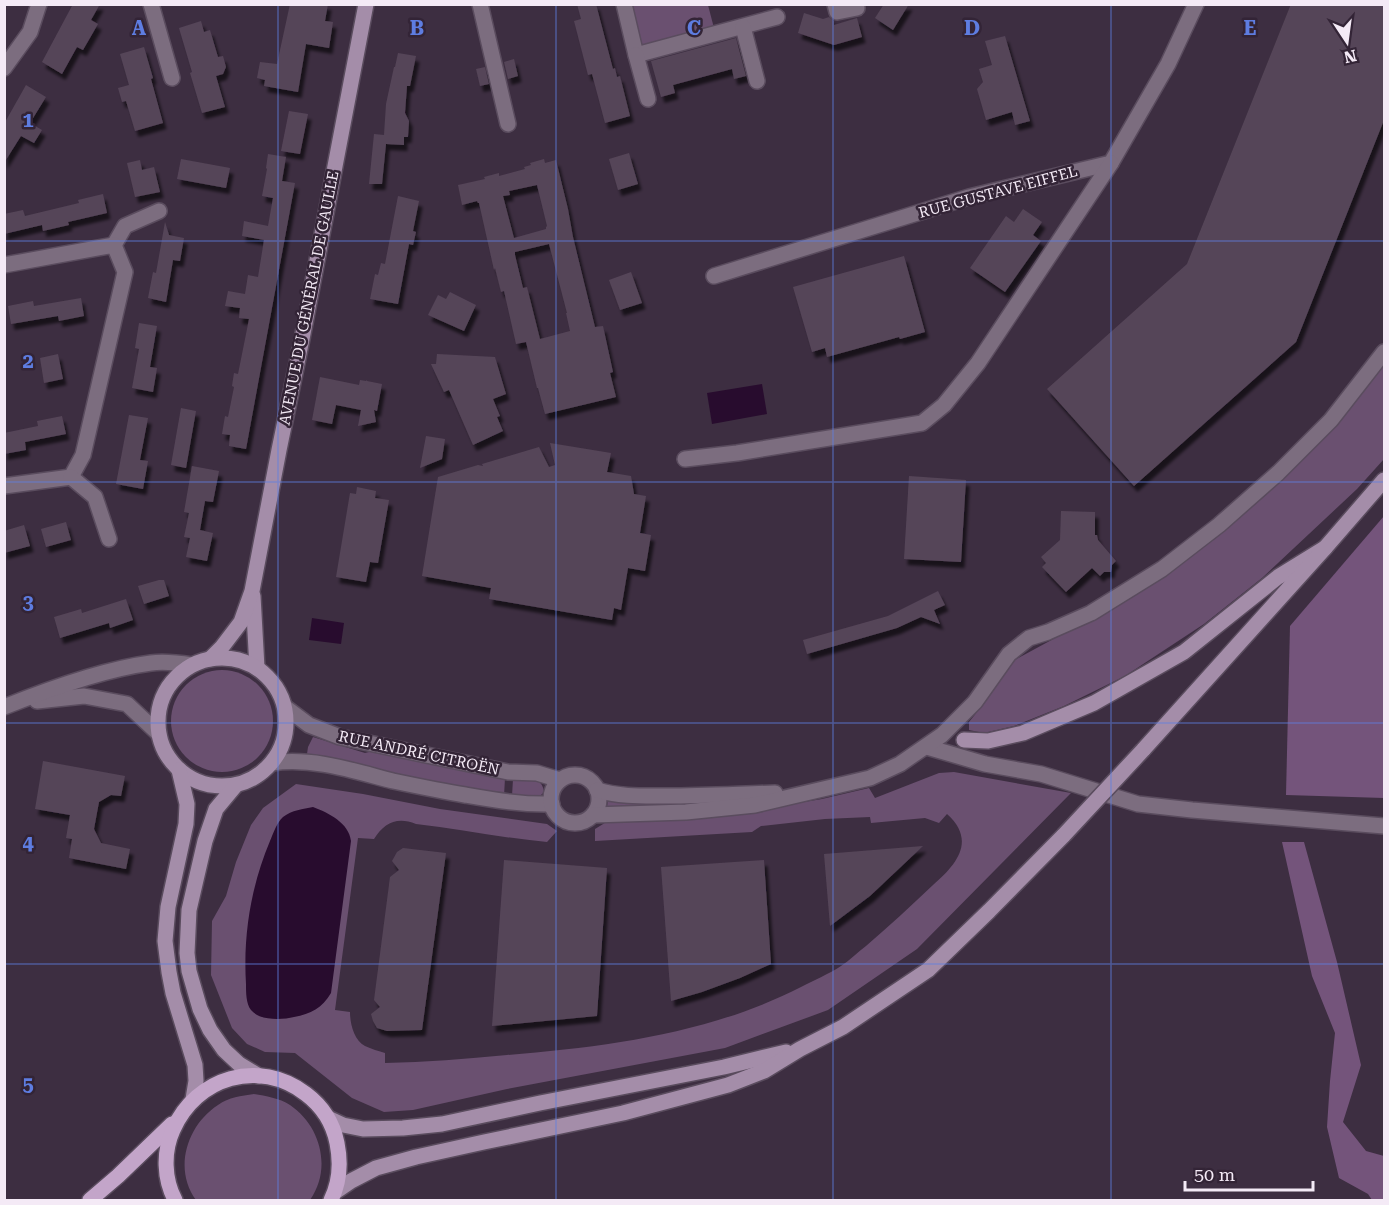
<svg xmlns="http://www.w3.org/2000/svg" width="1389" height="1205" viewBox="0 0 1389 1205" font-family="'Roboto Serif',serif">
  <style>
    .green { fill: #6a5070 }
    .forest { fill: #74547b }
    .water { fill: #280c2e }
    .building { fill: #554558; fill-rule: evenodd; filter: url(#shadow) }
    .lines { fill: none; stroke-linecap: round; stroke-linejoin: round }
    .street-casing { stroke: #5a4c5e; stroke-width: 18 }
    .secondary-casing { stroke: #5a4c5e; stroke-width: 18 }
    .primary-casing { stroke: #5a4c5e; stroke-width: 18 }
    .street { stroke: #7c6d7f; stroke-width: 15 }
    .secondary { stroke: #a48da9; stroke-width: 15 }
    .primary { stroke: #c3a5c9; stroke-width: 15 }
    .secondary-bridge-casing { stroke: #5a4c5e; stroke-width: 18; stroke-linecap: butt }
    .secondary-bridge { stroke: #a48da9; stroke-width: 15 }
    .grid { fill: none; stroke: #5e7de1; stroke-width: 1.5; stroke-opacity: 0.55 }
    .labels { text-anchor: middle; stroke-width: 5; stroke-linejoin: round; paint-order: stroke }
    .street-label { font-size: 15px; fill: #f4eaf6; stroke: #332436 }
    .grid-label { font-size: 20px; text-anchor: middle; font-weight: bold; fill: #5e7de1; stroke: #332436; stroke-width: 5; stroke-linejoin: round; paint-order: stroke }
  </style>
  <defs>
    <filter id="shadow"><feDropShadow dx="3.5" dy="6" stdDeviation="1.5" flood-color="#0009"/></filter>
  </defs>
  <rect width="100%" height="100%" fill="#3d2e41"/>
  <g class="green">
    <polygon points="632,5 708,5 715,32 643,50"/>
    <path d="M 1384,364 L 1384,459 L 1357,489 L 1262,578 L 1204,624 L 1125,676 L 1064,706 L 1014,726 L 984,733 L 969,730 L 969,722 C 985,703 997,681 1013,661 L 1140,592 L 1216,538 L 1267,494 L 1328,433 Z"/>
    <circle cx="222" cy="721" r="51"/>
    <path d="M 313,737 L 365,753 L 381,749 L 505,778 L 504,796 C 459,788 415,779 370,769 C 349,764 329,756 307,754 L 308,747 Z"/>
    <path d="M 954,772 L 1071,793 L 917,949 L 828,1010 L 725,1048 L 507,1089 L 413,1110 L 384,1112 L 352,1098 L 295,1053 L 265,1052 L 247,1044 L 232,1028 L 211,975 L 212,921 L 226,896 L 236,862 L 251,825 L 263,808 L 296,784 L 363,794 L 440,809 L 547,824 L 557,831 L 547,842 C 503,838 460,829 416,824 C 397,816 384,823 374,839 L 358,838 L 335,1010 L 350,1012 C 350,1024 354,1040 365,1046 C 371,1049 379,1051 385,1053 L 385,1063 C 425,1062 466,1059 507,1055 C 607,1047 711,1033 801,987 C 814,980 829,974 841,966 C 850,960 858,952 866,946 C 889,926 911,906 933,885 C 956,865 977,841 947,814 L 939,823 L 925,818 L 871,823 L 870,817 L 825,819 L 761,826 L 752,832 L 595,841 L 595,829 L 608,821 L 730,814 L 822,799 L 869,788 L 875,798 L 939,773 Z"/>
    <path d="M 513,779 C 526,779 542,775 544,792 L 538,798 L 512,796 Z"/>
    <polygon points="608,800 736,801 624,808 607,807"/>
    <path d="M 254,1094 C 266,1096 279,1098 290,1105 C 321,1126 332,1169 310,1200 L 196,1200 C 173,1169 187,1125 218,1105 C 229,1097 241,1096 254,1094 Z"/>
  </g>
  <g class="forest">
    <polygon points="1384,516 1384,798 1286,795 1290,626"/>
    <polygon points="1282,842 1304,842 1337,962 1361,1065 1343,1122 1366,1151 1384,1156 1384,1200 1372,1200 1368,1194 1339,1178 1327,1127 1330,1081 1335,1033 1312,976"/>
  </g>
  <g class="water">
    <polygon points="762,384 767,414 712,424 707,393"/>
    <polygon points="312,618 344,623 341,644 309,640"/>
    <path d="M 313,807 C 329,813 349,823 351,841 L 331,993 C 322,1008 311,1014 294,1017 C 282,1020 260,1021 251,1010 C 246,1004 246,992 246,984 C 243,935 251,886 270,841 C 273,834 277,822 283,817 C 292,810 303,809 313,807 Z"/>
  </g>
  <g class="building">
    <polygon points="73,4 100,4 91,20 98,24 83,50 77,47 62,74 42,62"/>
    <polygon points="290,4 328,4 325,21 333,22 329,48 306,44 298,92 264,86 265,80 257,78 260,62 277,64"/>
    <polygon points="577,4 596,4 613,69 615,68 617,77 620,76 630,116 605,123 592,74 588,75 574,21 581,19"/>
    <polygon points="884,4 909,4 893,30 875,18"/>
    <polygon points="1291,4 1384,4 1384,120 1296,342 1134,486 1047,389 1187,264"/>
    <polygon points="804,13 823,19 829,17 834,21 834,25 857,18 862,37 834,45 798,33"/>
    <polygon points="201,21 204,32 210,30 218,57 223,56 226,67 223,74 216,76 225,107 202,113 190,73 192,72 179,28"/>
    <polygon points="1005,36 1030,121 1015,125 1012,112 986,120 977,89 983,82 979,69 992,65 985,41"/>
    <polygon points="736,38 746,76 734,79 732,69 673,85 675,93 661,97 651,61"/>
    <polygon points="144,47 153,78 151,79 163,123 135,131 126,101 122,102 118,88 129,85 120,54"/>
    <polygon points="398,53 416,56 410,86 407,86 405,113 409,121 408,137 404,137 404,145 386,144 382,184 369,184 374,134 384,135 386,104 394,67 395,67"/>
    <polygon points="514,59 518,76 508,79 504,62"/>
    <polygon points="485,67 489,84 480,86 476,69"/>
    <polygon points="26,85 46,97 30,123 42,130 34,143 21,136 4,163 4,124"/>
    <polygon points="289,111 308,114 300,154 281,151"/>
    <polygon points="629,153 638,184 618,190 609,159"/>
    <polygon points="268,154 286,157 282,181 295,183 246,449 229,446 230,435 222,434 225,416 228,417 234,387 232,386 234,373 238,374 249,319 239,318 240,308 225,306 228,291 245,294 248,275 258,277 264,240 242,236 244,221 268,226 273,198 262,196 267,169 266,168"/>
    <polygon points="181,159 230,168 226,188 177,179"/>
    <path d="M 544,159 L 545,163 L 556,160 L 568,209 L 573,237 L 595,327 L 603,326 L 613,372 L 610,373 L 616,397 L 545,414 L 538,388 L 537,388 L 526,342 L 516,344 L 504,291 L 501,292 L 495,268 L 494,270 L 479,203 L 478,203 L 477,201 L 462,205 L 458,185 L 485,179 L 484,177 L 499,173 L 499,176 L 525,169 L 524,167 L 531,165 L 530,163 ZM 537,185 L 547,226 L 546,227 L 546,229 L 514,238 L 503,196 L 510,195 L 509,191 ZM 549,244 L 567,313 L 566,313 L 570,331 L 540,339 L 527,287 L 523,288 L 515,255 L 515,252 Z"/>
    <polygon points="140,160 142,170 154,167 160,192 135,197 127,163"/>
    <polygon points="103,194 107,213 68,222 69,225 43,231 42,225 4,234 4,214 23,210 25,216 79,203 78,200"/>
    <polygon points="398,196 419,201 413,231 416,232 413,245 409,244 398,304 370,299 375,274 378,275 381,263 385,264"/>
    <polygon points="1023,209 1042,222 1033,235 1041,241 1005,292 970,268 1006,216 1014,222"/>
    <polygon points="165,222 169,235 184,238 180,261 173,260 166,302 148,298 153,272 156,273"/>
    <polygon points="904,256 925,332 900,339 899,337 827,357 825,348 812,352 793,287"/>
    <polygon points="631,272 642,303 620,310 609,280"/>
    <polygon points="450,292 476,305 464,331 428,315 438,295 446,299"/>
    <polygon points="81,298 84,316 59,321 58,316 11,324 8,306 33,301 34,306"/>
    <polygon points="139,323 157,326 150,367 157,368 153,392 132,388 139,349 135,348"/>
    <polygon points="58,354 63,379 44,383 40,358"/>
    <polygon points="437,354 495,357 506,394 493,399 500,416 497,417 503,431 473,445 449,390 444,392 431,364 436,364"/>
    <polygon points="320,377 359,385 360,380 366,381 367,380 367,381 382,384 377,411 374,410 376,422 358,426 361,410 336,405 332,424 312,420"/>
    <polygon points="181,408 196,411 186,468 171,465"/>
    <polygon points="129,415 148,418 140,460 148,461 143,489 116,484"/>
    <polygon points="62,416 66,434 25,442 26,450 4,454 4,433 38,426 37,421"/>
    <polygon points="426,436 445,439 442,459 420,468"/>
    <polygon points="550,443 611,453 607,472 631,476 634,494 646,496 640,533 651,535 645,571 628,568 621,610 614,608 612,620 489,599 491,588 422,576 438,477 478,465 483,466 482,464 539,447 549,467 555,465"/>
    <polygon points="192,466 219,471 213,502 205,501 200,530 213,533 207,561 186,557 190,538 184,537 189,513 184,512"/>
    <polygon points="909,476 966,480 961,562 904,559"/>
    <polygon points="357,487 376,491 375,498 389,500 378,563 370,562 366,582 336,577 350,493 356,494"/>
    <polygon points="1061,511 1095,512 1095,535 1097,535 1098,540 1116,561 1112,565 1111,572 1104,572 1100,576 1092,568 1066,592 1042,567 1046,563 1041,557 1060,540"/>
    <polygon points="66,522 71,540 46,547 41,529"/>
    <polygon points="24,525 30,546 4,553 4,531"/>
    <polygon points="159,580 164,580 169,596 144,604 138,586"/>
    <polygon points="938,591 945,605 934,610 940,624 921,617 897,628 807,654 803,640 888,616"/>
    <polygon points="126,599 133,620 110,628 109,623 60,638 54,617 81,609 82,613"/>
    <polygon points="43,761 125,776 121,796 111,795 99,802 94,829 101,843 130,849 126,869 69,858 72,839 66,838 70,815 35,809"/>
    <polygon points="923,846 870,896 830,926 824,854"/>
    <polygon points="403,848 446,853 422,1030 387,1031 377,1028 373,1021 371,1014 380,1007 374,1000 390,877 399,870 392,861 397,852"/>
    <polygon points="504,860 607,868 597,1016 492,1026"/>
    <polygon points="764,860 771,964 740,978 702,992 671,1001 661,867"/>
  </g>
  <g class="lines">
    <g class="street-casing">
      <g id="street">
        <polyline points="151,4 172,78"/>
        <polyline points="480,4 508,124"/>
        <polyline points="624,4 636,55 777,17"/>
        <polyline points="835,4 837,12 857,8 856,4"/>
        <polyline points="743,27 757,81"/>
        <polyline points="636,55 648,99"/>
        <polyline points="4,68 30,32 39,4"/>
        <polyline points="114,245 125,226 159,211"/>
        <polyline points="4,265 114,245 125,272 83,455 71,477 4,486"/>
        <polyline points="714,276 969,197 1111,163 1168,64 1196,4"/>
        <polyline points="685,459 737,453 922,423 944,405 978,363 1111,163"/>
        <polyline points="71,477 95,497 109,539"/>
        <polyline points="37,701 84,696 127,704 159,734"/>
        <path d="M 4,707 C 49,689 104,669 151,663 C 165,661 179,663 192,665"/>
        <polyline points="285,707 309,725 340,737 508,772 537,773 560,780"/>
        <polyline points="927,747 985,764 1041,774 1138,804 1192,810 1384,826"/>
        <path d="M 272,763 C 313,757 354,771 393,781 C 417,786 441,791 465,795 C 494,800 522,805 552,804"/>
        <circle cx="575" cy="799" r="24"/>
        <path d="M 597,790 C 620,797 643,796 667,796 C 703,796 739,794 775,793"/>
        <polyline points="593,815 686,812 755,805 870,778 900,764 942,735 975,702 1009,654 1029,638 1048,632 1091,613 1162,569 1219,525 1278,473 1331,420 1384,352"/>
      </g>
    </g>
    <g class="secondary-casing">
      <g id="secondary">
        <polyline points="253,596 257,668"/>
        <circle cx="222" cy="722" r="64"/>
        <polyline points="210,659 222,647 241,622 252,591 279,450 302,339 366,4"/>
        <polyline points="964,740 988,741 1023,733 1094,703 1184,652 1278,577 1325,548"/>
        <polyline points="1143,750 1325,548 1384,480"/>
        <polyline points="179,770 187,804 186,824 168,907 165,941 169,972 173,993 195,1065 196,1081 193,1099"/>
        <polyline points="236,785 216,809 205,841 189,910 187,953 189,971 200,1009 210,1030 224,1050 239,1064 259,1076"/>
        <polyline points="328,1118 343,1125 363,1129 403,1128 442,1124 540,1103 724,1067 786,1052"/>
        <polyline points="335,1192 351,1181 376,1168 416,1157 484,1142 623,1113 728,1085 764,1071 800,1049 843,1027 928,970 989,911 1064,835"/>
      </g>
    </g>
    <g class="primary-casing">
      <g id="primary">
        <polyline points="90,1200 118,1176 172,1124"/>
        <path d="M 175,1200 C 164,1179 163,1152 173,1130 C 196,1077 259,1058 306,1094 C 322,1106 333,1123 337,1143 C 341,1163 340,1182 331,1200"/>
      </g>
    </g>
    <use href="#street" class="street"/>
    <use href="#secondary" class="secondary"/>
    <use href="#primary" class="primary"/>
    <g class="secondary-bridge-casing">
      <polyline id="secondary-bridge" points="1064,835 1143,750"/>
    </g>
    <use href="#secondary-bridge" class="secondary-bridge"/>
  </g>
  <path class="grid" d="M 278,4 L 278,1200M 556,4 L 556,1200M 833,4 L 833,1200M 1111,4 L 1111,1200M 4,241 L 1384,241M 4,482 L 1384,482M 4,723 L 1384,723M 4,964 L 1384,964"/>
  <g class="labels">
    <g class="street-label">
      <text transform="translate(998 192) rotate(-15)" y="5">RUE GUSTAVE EIFFEL</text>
      <text transform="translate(309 298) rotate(-79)" y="5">AVENUE DU GÉNÉRAL DE GAULLE</text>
      <text transform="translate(419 753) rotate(12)" y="5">RUE ANDRÉ CITROËN</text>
    </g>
  </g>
  <g class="grid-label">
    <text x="139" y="35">A</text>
    <text x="417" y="35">B</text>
    <text x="694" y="35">C</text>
    <text x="972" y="35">D</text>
    <text x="1250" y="35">E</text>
    <text x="28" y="127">1</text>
    <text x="28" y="368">2</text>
    <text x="28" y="609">3</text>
    <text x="28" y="850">4</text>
    <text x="28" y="1091">5</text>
  </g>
  <rect width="1389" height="1205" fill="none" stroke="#f4eaf6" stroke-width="12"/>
  <g transform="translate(1347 42) rotate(167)" stroke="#332436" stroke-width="4.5" paint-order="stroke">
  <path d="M0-4.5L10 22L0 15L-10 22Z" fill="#f4eaf6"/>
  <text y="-9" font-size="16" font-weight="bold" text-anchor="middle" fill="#f4eaf6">N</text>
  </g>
  <path d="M1185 1181v9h128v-9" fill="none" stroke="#f4eaf6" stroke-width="3"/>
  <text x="1194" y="1181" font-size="18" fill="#f4eaf6" stroke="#332436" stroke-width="4.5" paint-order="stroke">50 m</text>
</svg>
